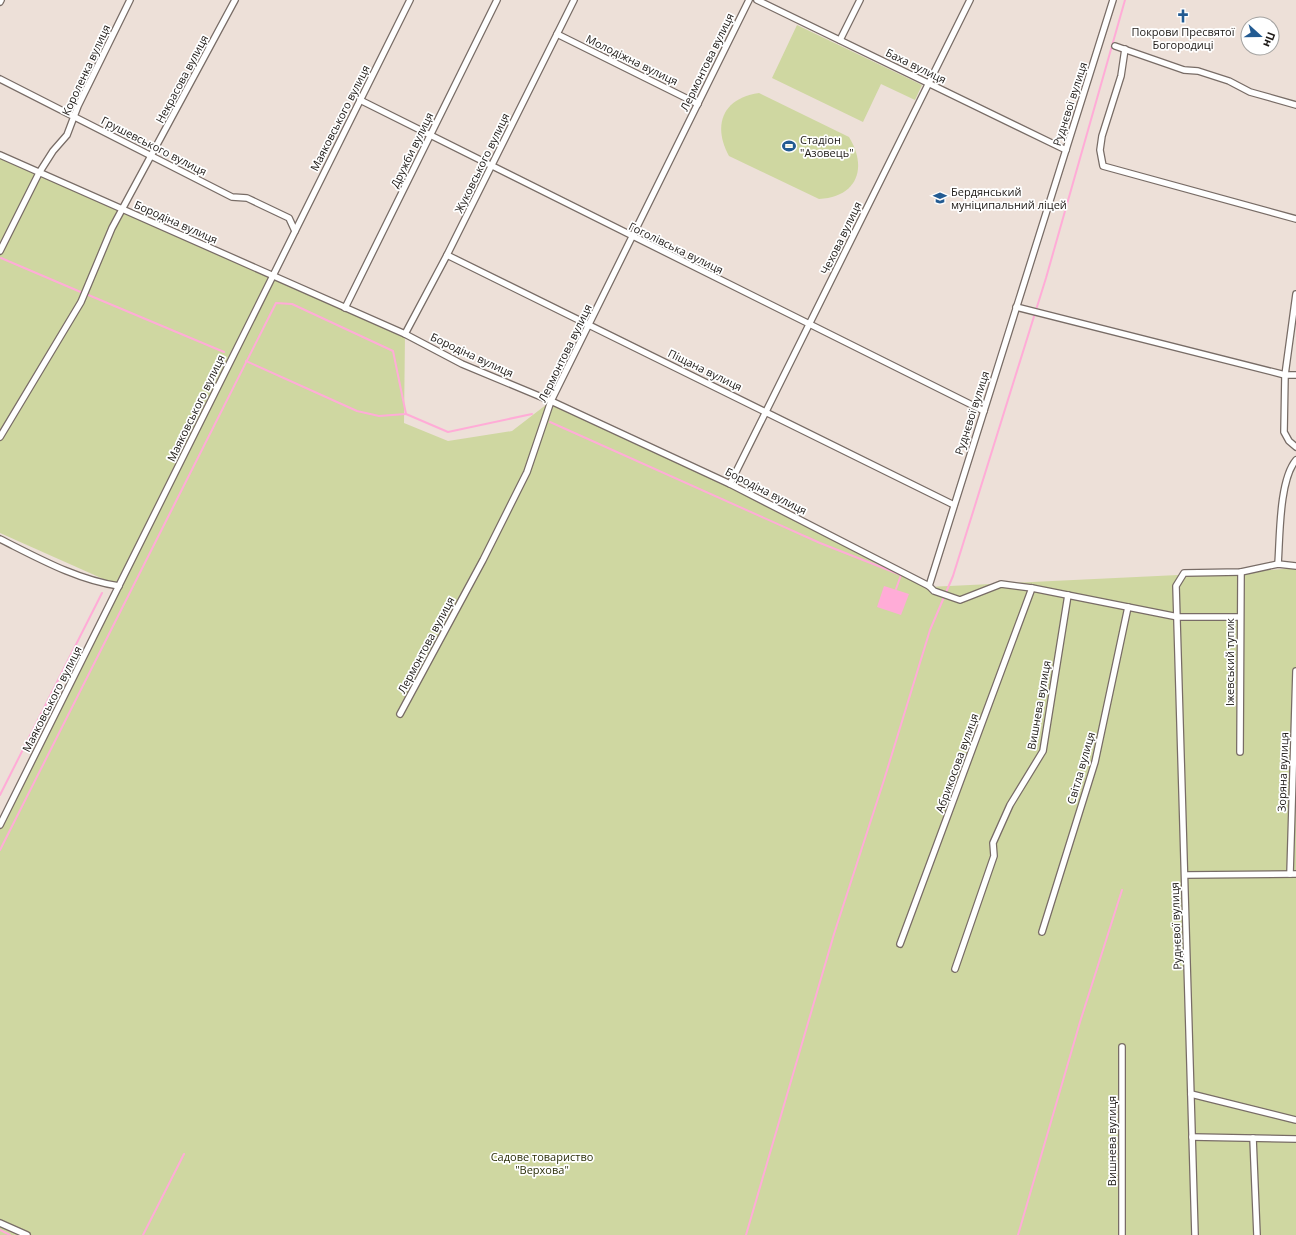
<svg xmlns="http://www.w3.org/2000/svg" width="1296" height="1235" viewBox="0 0 1296 1235" font-family="'Open Sans',sans-serif">
  <style>
    .green { fill: #cfd7a1 }
    .water { fill: #ffacd7 }
    .lines { fill: none; stroke-linecap: round; stroke-linejoin: round }
    .stream { stroke: #ffacd7; stroke-width: 2 }
    .street-casing { stroke: #786c66; stroke-width: 8 }
    .street { stroke: #fff; stroke-width: 5.5 }
    .labels { text-anchor: middle; stroke-width: 3.5; stroke-linejoin: round; paint-order: stroke }
    .poi-label { font-size: 11px; fill: #1c1815; stroke: #fff; text-anchor: start }
    .street-label { font-size: 11px; fill: #1c1815; stroke: #fff }
    .park-label { font-size: 11px; fill: #2b2f09; stroke: #fff }
  </style>
  <rect width="100%" height="100%" fill="#ede0d8"/>
  <g class="green">
    <polygon points="797,25 922,85 915,100 881,84 863,122 772,78"/>
    <path d="M 759,93 L 849,137 C 868,168 857,197 819,199 L 729,156 C 712,125 723,98 759,93 Z"/>
    <polygon points="0,155 270,276 119,586 0,533"/>
    <polygon points="273,277 405,334 404,423 448,441 512,431 551,401 730,484 928,587 1241,572 1296,568 1296,1235 0,1235 0,829"/>
  </g>
  <polygon class="water" points="884,586 909,594 901,615 877,607"/>
  <g class="lines">
    <g class="stream">
      <polyline points="1,258 83,293"/>
      <polyline points="86,294 224,352"/>
      <polyline points="246,361 357,411 379,416 406,414"/>
      <polyline points="550,422 820,543 901,575 896,589"/>
      <polyline points="0,795 102,593"/>
      <polyline points="0,850 276,303 292,304 393,351 406,414 448,432 532,414"/>
      <polyline points="0,1230 10,1235"/>
      <polyline points="143,1235 184,1154"/>
      <polyline points="746,1235 834,934 884,780 930,630 953,576 1046,278 1125,0"/>
      <polyline points="1018,1235 1080,1022 1122,890"/>
    </g>
    <g class="street-casing">
      <g id="street">
        <polyline points="757,0 1066,150"/>
        <polyline points="1113,0 929,586 934,591 960,600 1001,584 1032,588 1178,617 1240,617"/>
        <polyline points="0,2 1,0"/>
        <polyline points="557,34 698,104"/>
        <polyline points="840,40 860,0"/>
        <polyline points="1115,46 1184,70 1198,71 1229,81 1250,92 1296,105"/>
        <polyline points="1125,49 1121,76 1102,136 1100,150 1103,166 1296,219"/>
        <polyline points="0,79 232,197 247,198 289,218 295,231"/>
        <polyline points="360,100 984,411"/>
        <polyline points="0,155 405,334 462,364 551,401 730,484 929,586"/>
        <polyline points="0,251 39,173 53,151 67,135 78,106 130,0"/>
        <polyline points="447,255 954,505"/>
        <polyline points="1296,294 1285,375 1284,432 1289,441 1296,447"/>
        <polyline points="1016,307 1285,375 1296,375"/>
        <polyline points="345,308 497,0"/>
        <polyline points="405,334 447,255 574,0"/>
        <polyline points="0,437 81,302 112,228 235,0"/>
        <polyline points="730,484 970,0"/>
        <path d="M 0,539 C 38,558 77,580 119,586"/>
        <path d="M 1278,564 C 1280,537 1279,480 1296,460"/>
        <polyline points="400,714 483,560 527,472 551,401 749,0"/>
        <polyline points="1240,752 1241,572"/>
        <polyline points="0,825 410,0"/>
        <polyline points="1290,874 1296,671"/>
        <polyline points="1185,875 1296,874"/>
        <polyline points="1042,932 1095,762 1128,607"/>
        <polyline points="900,944 1032,588"/>
        <polyline points="955,969 994,856 993,843 1010,805 1043,751 1068,595"/>
        <polyline points="1122,1047 1122,1235"/>
        <polyline points="1191,1094 1296,1120"/>
        <polyline points="1192,1137 1296,1139"/>
        <polyline points="1253,1138 1257,1235"/>
        <polyline points="0,1223 27,1235"/>
        <polyline points="1195,1235 1176,586 1184,573 1241,572 1278,564 1296,566"/>
      </g>
    </g>
    <use href="#street" class="street"/>
  </g>
  <defs>
    <g id="church-bare" transform="scale(1.08)"><path d="M-1.2-6h2.4v3.5h3.3v2.4h-3.3V6h-2.4V-.1h-3.3v-2.4h3.3Z" fill="#235b92" stroke="#fff" stroke-width="2.5" paint-order="stroke"/></g>
    <g id="stadium-bare" transform="scale(1.08)"><path d="M0-5a6.5 5 0 1 0 0 10a6.5 5 0 1 0 0-10ZM-3.5-1.8h7v3.6h-7Z" fill="#235b92" stroke="#fff" stroke-width="2.5" paint-order="stroke"/></g>
    <g id="school-bare" transform="scale(1.08)"><path d="M0-5L7-2L0 1L-7-2ZM-4 1L0 2.5L4 1V4Q0 6-4 4Z" fill="#235b92" stroke="#fff" stroke-width="2.5" paint-order="stroke"/></g>
  </defs>
  <g fill-rule="evenodd">
    <use href="#church-bare" x="1183" y="16"/>
    <use href="#stadium-bare" x="789" y="146"/>
    <use href="#school-bare" x="940" y="198"/>
  </g>
  <g class="labels">
    <g class="poi-label">
      <text x="1183" y="36" text-anchor="middle">Покрови Пресвятої<tspan x="1183" dy="13">Богородиці</tspan></text>
      <text x="800" y="144">Стадіон<tspan x="800" dy="13">"Азовець"</tspan></text>
      <text x="951" y="196">Бердянський<tspan x="951" dy="13">муніципальний ліцей</tspan></text>
    </g>
    <g class="street-label">
      <text transform="translate(632 60) rotate(26)" y="4">Молодіжна вулиця</text>
      <text transform="translate(707 62) rotate(-64)" y="4">Лермонтова вулиця</text>
      <text transform="translate(916 66) rotate(26)" y="4">Баха вулиця</text>
      <text transform="translate(86 70) rotate(-65)" y="4">Короленка вулиця</text>
      <text transform="translate(182 79) rotate(-62)" y="4">Некрасова вулиця</text>
      <text transform="translate(1070 104) rotate(-72)" y="4">Руднєвої вулиця</text>
      <text transform="translate(340 118) rotate(-63)" y="4">Маяковського вулиця</text>
      <text transform="translate(154 146) rotate(27)" y="4">Грушевського вулиця</text>
      <text transform="translate(412 150) rotate(-64)" y="4">Дружби вулиця</text>
      <text transform="translate(482 163) rotate(-64)" y="4">Жуковського вулиця</text>
      <text transform="translate(176 222) rotate(24)" y="4">Бородіна вулиця</text>
      <text transform="translate(841 238) rotate(-64)" y="4">Чехова вулиця</text>
      <text transform="translate(676 248) rotate(26)" y="4">Гоголівська вулиця</text>
      <text transform="translate(565 353) rotate(-64)" y="4">Лермонтова вулиця</text>
      <text transform="translate(472 355) rotate(25)" y="4">Бородіна вулиця</text>
      <text transform="translate(705 370) rotate(26)" y="4">Піщана вулиця</text>
      <text transform="translate(196 408) rotate(-64)" y="4">Маяковського вулиця</text>
      <text transform="translate(972 413) rotate(-72)" y="4">Руднєвої вулиця</text>
      <text transform="translate(766 491) rotate(27)" y="4">Бородіна вулиця</text>
      <text transform="translate(426 645) rotate(-62)" y="4">Лермонтова вулиця</text>
      <text transform="translate(1230 662) rotate(-90)" y="4">Іжевський тупик</text>
      <text transform="translate(52 699) rotate(-63)" y="4">Маяковського вулиця</text>
      <text transform="translate(1039 705) rotate(-80)" y="4">Вишнева вулиця</text>
      <text transform="translate(957 763) rotate(-70)" y="4">Абрикосова вулиця</text>
      <text transform="translate(1081 768) rotate(-74)" y="4">Світла вулиця</text>
      <text transform="translate(1283 772) rotate(-88)" y="4">Зоряна вулиця</text>
      <text transform="translate(1176 926) rotate(-92)" y="4">Руднєвої вулиця</text>
      <text transform="translate(1112 1141) rotate(-90)" y="4">Вишнева вулиця</text>
    </g>
    <g class="park-label">
      <text x="542" y="1161">Садове товариство<tspan x="542" dy="13">"Верхова"</tspan></text>
    </g>
  </g>
  <g transform="translate(1260 36) rotate(111)"><circle r="19" fill="#ffffff" stroke="#a4a3a1"/>
  <path d="M0-3L7 15L0 10L-7 15Z" fill="#235b92"/>
  <text y="-6" font-size="11" font-weight="bold" text-anchor="middle" fill="#1c1815">Пн</text>
  </g>
</svg>
